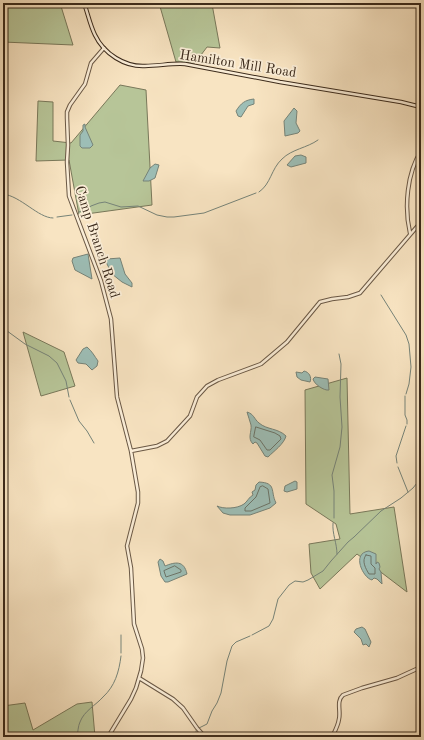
<svg xmlns="http://www.w3.org/2000/svg" width="424" height="740" font-family="'Old Standard TT',serif">
	<rect width="100%" height="100%" fill="#f8e4c2"/>
	<filter id="stains"><feTurbulence type="fractalNoise" baseFrequency=".005" numOctaves="4"/><feColorMatrix values="0 0 0 0 .2 0 0 0 0 .09 0 0 0 0 .02 0 0 0 .5 -.17"/></filter>
	<radialGradient id="worn" r=".72"><stop offset=".6" stop-color="#630" stop-opacity="0"/><stop offset="1" stop-color="#630" stop-opacity=".3"/></radialGradient>
	<path fill="#b7c598" stroke="#79785a" d="M3 3H60L73 45 3 42Z
		M159 3 212 4 220 48 207 47 195 63 176 62Z
		M120 85 146 90 152 205 79 215 69 160 36 161 38 101 53 102V141L71 143Z
		M23 332 64 352 75 386 41 396Z
		M347 378 350 514 394 507 407 592 357 554 320 589 311 573 309 544 340 539 336 524 306 504 305 390Z
		M92 702 95 737H3V706L25 703 33 730 77 704Z"/>
	<path fill="#9dbeb6" stroke="#768378" d="M254 99V104L248 106 241 117 238 116 236 111C241 103 245 100 254 99Z
		M294 108 297 111 296 123 300 131 298 133 285 136 284 121Z
		M85 124V127L93 145 90 148H82L80 146V135L83 131V125Z
		M301 155 306 157V163L291 167 287 165 295 156Z
		M155 164 159 165 155 178 149 181H143L150 168Z
		M88 254 92 279 75 270 72 261 73 258Z
		M120 258 125 274 132 283V287L122 282 112 274 106 262 107 259Z
		M87 347C92 351 95 357 98 361L97 366 92 370 86 364 78 363 76 360 83 349Z
		M304 371C309 372 312 377 310 382L301 380 297 377 296 372 302 373Z
		M315 377 328 379 329 390C324 391 314 384 313 379Z
		M247 412C254 414 254 419 259 423 267 430 278 428 286 436 284 444 274 451 268 457L265 456 257 443 255 442 253 444C247 438 252 432 251 425 250 421 248 416 247 412Z
		M295 481 297 482V489L287 492 284 491 285 486Z
		M259 482C277 483 270 491 276 503L270 508 250 515H230L223 513 217 506C223 509 237 509 244 504 247 502 249 497 253 495L252 492 255 490 256 485Z
		M369 551 376 554V564L377 562 379 563 380 567 379 569 381 572 382 584 377 579 374 578 372 580C363 578 351 553 369 551Z
		M160 559 163 561 165 566C175 562 184 560 187 574L168 582H165L161 576 158 562Z
		M362 627 365 629 371 642 369 647 366 644 363 645 361 639 354 632 356 629Z"/>
	<g fill="none" stroke-linecap="round" stroke-linejoin="round">
		<path stroke="#6c7468" stroke-width="1" d="M256 427 275 433 280 436 281 439 270 450H267L260 440 254 437Z
			M263 486 268 489 270 503 251 511H245V508L256 497 260 487Z
			M366 555 371 556V564L375 568V574H369C366 569 361 561 366 555Z
			M175 566 181 570V572L166 577 164 571Z"/>
		<path stroke="#768378" stroke-width="1" d="M259 192C271 184 271 169 282 159 292 149 307 148 318 140
			M3 194C21 196 38 218 53 218
			M79 212 87 209 91 206 99 203 105 202 121 207 138 206 157 215 167 217H174L204 213 256 193
			M57 217 72 215
			M381 295 406 335 409 344 411 367 409 384 406 394
			M3 328 25 344 49 356 57 363 66 381 69 397
			M405 396V415L407 420V424
			M70 400 79 421 87 431 94 443
			M397 463 396 456 406 426
			M398 467 408 492
			M334 518V491L332 475 340 447 342 427 340 397 341 364 339 354
			M333 523C332 534 337 543 337 554
			M121 635V653
			M252 635 269 626 273 619 278 599 289 585 295 581 303 582 308 580 323 571 331 561 348 542 354 537 381 511 401 498 413 488 421 478
			M199 728 207 724 212 711 217 703 221 693 227 661 232 646 236 642 250 636
			M196 731 197 737
			M77 737C78 732 78 726 80 722 84 711 96 705 103 697 115 686 119 672 121 656"/>
		<g stroke="#6a5845" stroke-width="4.5">
			<path id="tertiary" d="M104 48 91 63 85 84 70 105 67 112V118L68 145 67 162 69 196 101 281 111 319 117 397 131 451 138 492V503L127 546 131 568 134 624 142 649 143 658 141 671 136 688 131 699 108 737
				M410 233C404 207 407 173 421 151
				M131 451 157 446 167 441 190 416 197 397 207 386 218 380 261 364 287 342 320 302 332 299 348 297 360 293 421 222
				M139 678 173 699 183 708 197 728 205 737
				M3 734 14 737
				M332 737C335 731 338 726 339 719 341 711 336 701 343 695L362 688 397 678 421 667"/>
		</g>
		<g stroke="#3b2a1b" stroke-width="4.5">
			<path id="secondary" d="M84 3C88 14 90 25 95 35 104 54 125 67 145 66 159 66 172 63 185 64L280 82 401 102 421 107"/>
		</g>
		<use href="#tertiary" stroke="#faedd7" stroke-width="2.5"/>
		<use href="#secondary" stroke="#faedd7" stroke-width="2.5"/>
	</g>
	<g text-anchor="middle" dominant-baseline="central" stroke-width="3.5" stroke-linejoin="round" paint-order="stroke">
		<g font-size="14" fill="#3b2a1b" stroke="#faedd7">
			<text transform="translate(238 64) rotate(9)">Hamilton Mill Road</text>
			<text transform="translate(97 242) rotate(72)">Camp Branch Road</text>
		</g>
	</g>
	<rect width="424" height="740" fill="none" stroke="#f8e4c2" stroke-width="16"/>
	<rect x="4" y="4" width="416" height="732" fill="none" stroke="#3b2a1b" stroke-width="2"/>
	<rect x="8" y="8" width="408" height="724" fill="none" stroke="#3b2a1b"/>
	<rect width="100%" height="100%" filter="url(#stains)"/>
	<rect width="100%" height="100%" fill="url(#worn)"/>
</svg>
